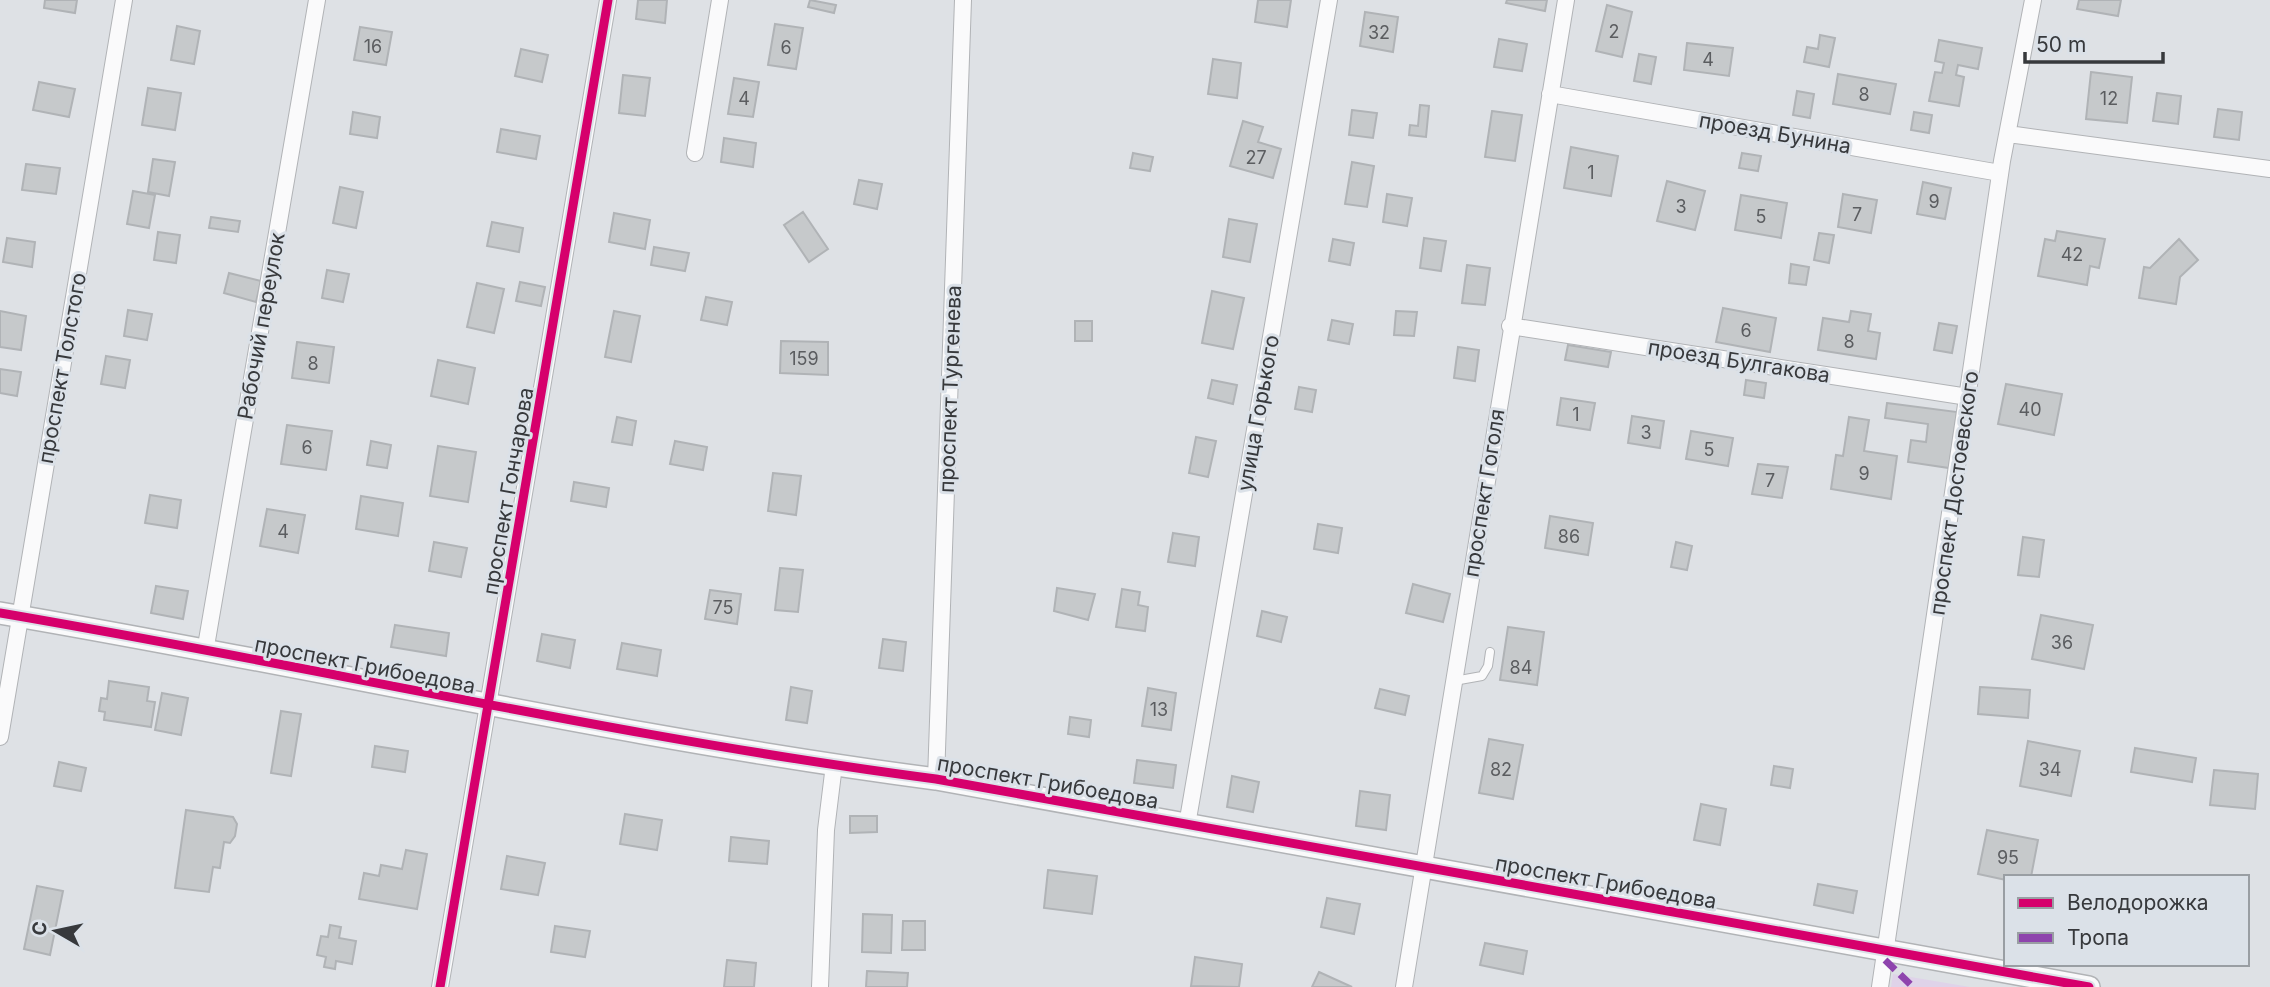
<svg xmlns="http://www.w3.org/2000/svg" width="2270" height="987" font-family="Inter,sans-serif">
	<rect width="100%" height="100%" fill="#dee1e5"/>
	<path fill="#dfd3e9" d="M1893 974 1970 987H1891Z"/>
	<path fill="#c6c9cb" stroke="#b0b3b6" stroke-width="2" d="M45 0H77L75 13 44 8Z
		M638 0H667L665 23 636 19Z
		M810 0 836 5 834 13 808 7Z
		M1258 0H1291L1287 27 1255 22Z
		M1507 0H1547L1545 11 1506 3Z
		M2079 0H2121L2118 16 2077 9Z
		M1607 5 1632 12 1622 57 1596 51Z
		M1365 12 1398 17 1393 52 1360 46Z
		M775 24 803 28 796 69 768 65Z
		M177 26 200 31 194 64 171 60Z
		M360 27 392 32 386 65 354 60Z
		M1820 35 1835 38 1829 67 1804 62 1807 47 1818 49Z
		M1499 39 1527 44 1522 71 1494 67Z
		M1939 40 1982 48 1978 69 1958 65 1956 75 1964 77 1959 106 1929 101 1935 72 1942 73 1944 63 1935 61Z
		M1687 43 1733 48 1729 76 1684 70Z
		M521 49 548 55 542 82 515 76Z
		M1639 54 1656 57 1651 84 1634 81Z
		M1213 59 1241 63 1237 98 1208 94Z
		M2091 72 2132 77 2127 123 2086 119Z
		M1838 74 1896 84 1890 114 1833 104Z
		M623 75 650 78 645 116 619 113Z
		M734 78 759 82 753 117 728 114Z
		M39 82 75 89 69 117 33 110Z
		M148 88 181 93 175 130 142 125Z
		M1797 91 1814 94 1810 118 1793 115Z
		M2157 93 2181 96 2178 124 2153 121Z
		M1420 105 1429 106 1426 137 1409 135 1410 125 1418 126Z
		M2218 109 2242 112 2239 140 2214 137Z
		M1352 110 1377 113 1373 138 1349 135Z
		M1492 111 1522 115 1515 161 1485 157Z
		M353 112 380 117 377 138 350 134Z
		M1914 112 1932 115 1929 133 1911 130Z
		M1243 121 1263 127 1258 142 1281 149 1273 178 1230 166Z
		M501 129 540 136 536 159 497 152Z
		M724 138 756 143 753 167 721 162Z
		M1571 147 1618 156 1611 196 1564 188Z
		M1133 153 1153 157 1150 171 1130 168Z
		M1742 153 1761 156 1758 171 1739 168Z
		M153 159 175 162 169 196 148 192Z
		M1352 162 1374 166 1367 207 1345 204Z
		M26 164 60 168 56 194 22 190Z
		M859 180 882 184 877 209 854 204Z
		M1667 181 1705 191 1695 230 1657 221Z
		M1923 182 1951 188 1945 219 1917 214Z
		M340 187 363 192 356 228 333 223Z
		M133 191 155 195 149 228 127 224Z
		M1387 194 1412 198 1407 226 1383 222Z
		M1843 194 1877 200 1871 233 1838 227Z
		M1741 195 1787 203 1781 238 1735 230Z
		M803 212 828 249 809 262 784 225Z
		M614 213 650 220 645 249 609 242Z
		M211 217 240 221 238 232 209 228Z
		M1229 219 1257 224 1250 262 1223 257Z
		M492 222 523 228 519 252 487 246Z
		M2057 231 2105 239 2099 268 2090 266 2087 285 2038 276 2045 239 2055 241Z
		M158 232 180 235 176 263 154 260Z
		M1819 233 1834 235 1829 263 1814 260Z
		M7 238 35 242 32 267 3 262Z
		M1424 238 1446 241 1441 271 1420 268Z
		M1333 239 1354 243 1350 265 1329 261Z
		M2179 239 2198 260 2180 277 2176 304 2139 298 2144 267 2150 268Z
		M654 247 689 253 685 271 651 265Z
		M1791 264 1809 267 1806 285 1789 283Z
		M1467 265 1490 268 1485 305 1462 303Z
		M327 270 349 274 343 302 322 298Z
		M229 273 261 281 256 302 224 293Z
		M520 282 545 287 541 306 516 301Z
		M477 283 504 289 494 333 467 327Z
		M1212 291 1244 298 1233 349 1202 343Z
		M706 297 732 302 727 325 701 320Z
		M1723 308 1776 318 1770 352 1716 342Z
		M128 310 152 314 147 340 124 336Z
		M0 311 26 316 21 350 0 347Z
		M614 311 640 316 631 362 605 357Z
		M1396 311 1417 312 1414 336 1394 335Z
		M1851 311 1871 314 1868 331 1880 333 1876 359 1818 350 1823 318 1849 322Z
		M1332 320 1353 324 1349 344 1328 340Z
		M1075 321H1092V341H1075Z
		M1939 323 1957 326 1952 353 1934 350Z
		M781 341 828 342V375L780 373Z
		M297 342 334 347 329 383 292 378Z
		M1568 345 1611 352 1608 367 1565 360Z
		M1458 347 1479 350 1475 381 1454 378Z
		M106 356 130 360 125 388 101 384Z
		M438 360 475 368 468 404 431 396Z
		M0 369 21 372 17 396 0 393Z
		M1212 380 1237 385 1233 404 1208 398Z
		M1746 380 1766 383 1764 398 1744 395Z
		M2006 384 2062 394 2054 435 1998 424Z
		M1299 387 1316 390 1312 412 1295 409Z
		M1561 398 1595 403 1590 430 1557 425Z
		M1887 403 1957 412 1949 468 1908 462 1911 440 1926 442 1928 424 1885 418Z
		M1632 416 1664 421 1660 448 1628 443Z
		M617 417 636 421 632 445 612 442Z
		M1849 417 1869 420 1864 451 1897 456 1891 499 1831 489 1836 455 1843 456Z
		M287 425 332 431 326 470 281 464Z
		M1691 431 1733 438 1728 466 1686 459Z
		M1196 437 1216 441 1208 477 1189 473Z
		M371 441 391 445 387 468 367 465Z
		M675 441 707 447 703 470 670 464Z
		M438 446 476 452 468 502 430 496Z
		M1758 464 1788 467 1782 498 1752 494Z
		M773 473 801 476 796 515 768 511Z
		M574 482 609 488 606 507 571 501Z
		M150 495 181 500 177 528 145 523Z
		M361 496 403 503 398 536 356 529Z
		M267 509 305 515 298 553 260 546Z
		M1550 516 1593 523 1588 555 1545 548Z
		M1318 524 1342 528 1338 553 1314 549Z
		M1173 533 1199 537 1195 566 1168 562Z
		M2023 537 2044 540 2039 577 2018 575Z
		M434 542 467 548 461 577 429 571Z
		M1676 542 1692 546 1687 570 1671 567Z
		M780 568 803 570 798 612 775 610Z
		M1413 584 1450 594 1443 622 1406 613Z
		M156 586 188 591 183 619 151 613Z
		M1057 588 1095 594 1088 620 1054 611Z
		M1122 589 1140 592 1138 605 1148 607 1145 631 1116 627Z
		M710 590 741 594 737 624 705 619Z
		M1262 611 1287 617 1281 642 1257 636Z
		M2041 615 2093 625 2084 669 2032 659Z
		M395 625 449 633 446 656 391 647Z
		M1508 627 1544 632 1537 685 1500 680Z
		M542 634 575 640 570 668 537 661Z
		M883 639 906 642 903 671 879 668Z
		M622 643 661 650 657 676 617 669Z
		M109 681 149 687 147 701 155 702 151 727 104 720 105 712 99 711 101 698 107 699Z
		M791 687 812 691 807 723 786 720Z
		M1980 687 2030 690 2028 718 1978 714Z
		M1148 688 1176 693 1171 730 1142 726Z
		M1380 689 1409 696 1405 715 1375 708Z
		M162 693 188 698 181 735 155 730Z
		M281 711 301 714 291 776 271 773Z
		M1070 717 1091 720 1089 737 1068 734Z
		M1489 739 1523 745 1513 799 1479 793Z
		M2028 741 2080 751 2071 796 2020 786Z
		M375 746 408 751 405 772 372 767Z
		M2135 748 2196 758 2192 782 2131 772Z
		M1137 760 1176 765 1173 788 1134 783Z
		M59 762 86 768 81 791 54 786Z
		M1774 766 1793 769 1790 788 1771 785Z
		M2214 770 2258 774 2255 809 2210 805Z
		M1232 776 1259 782 1253 812 1227 807Z
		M1360 791 1390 795 1386 830 1356 826Z
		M1701 804 1726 809 1720 845 1694 840Z
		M186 810 233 817 237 824 235 836 230 843 224 842 220 868 213 867 209 892 175 888Z
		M625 814 662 820 657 850 620 844Z
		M850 816H877V832L850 833Z
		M1987 830 2038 840 2031 877H2006V880L1978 874Z
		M731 837 769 841 767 864 729 861Z
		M406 850 427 854 417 909 359 899 364 873 379 876 381 865 402 869Z
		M507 856 545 863 538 895 501 889Z
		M1048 870 1097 876 1092 914 1044 908Z
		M1818 884 1857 891 1853 913 1814 905Z
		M37 886 63 891 50 955 24 949Z
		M1327 898 1360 904 1354 934 1321 927Z
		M863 914 892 915 891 953 862 952Z
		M903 921H925V950H902Z
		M330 925 341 927 339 938 356 941 352 964 336 961 335 969 324 967 326 957 317 955 321 936 328 937Z
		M555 926 590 931 585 957 551 952Z
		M1485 943 1527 951 1523 974 1480 965Z
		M1195 957 1242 964 1239 987 1191 986Z
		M727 960 756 963 754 987H724Z
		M867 971 908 973 907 987H866Z
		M1319 972 1352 987H1312Z"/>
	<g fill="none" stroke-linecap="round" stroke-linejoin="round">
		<g stroke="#b1b3b6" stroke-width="10">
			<path id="service" d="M1454 681 1482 676 1488 666 1490 652"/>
		</g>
		<g stroke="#b1b3b6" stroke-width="18">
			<path id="minor" d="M1550 94 2000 173
				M2008 134 2270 169
				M695 153 720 0
				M1510 326 1968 397
				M205 652 317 0
				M0 737 124 0
				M936 779 963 0
				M1187 825 1329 0
				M440 987 608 0
				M820 987 826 830 834 765
				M1404 987 1566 0
				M1880 987 2002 161 2033 0"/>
		</g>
		<g stroke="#b1b3b6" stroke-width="24">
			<path id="tertiary" d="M0 613C313 666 622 738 936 779L2089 987"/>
		</g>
		<use href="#service" stroke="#fafafb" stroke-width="8"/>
		<use href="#minor" stroke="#fafafb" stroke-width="16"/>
		<use href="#tertiary" stroke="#fafafb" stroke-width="21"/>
		<path stroke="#8e44ad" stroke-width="7" stroke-dasharray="14 7" stroke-linecap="butt" d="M1885 960 1913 987"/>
		<g stroke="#dbe1e8" stroke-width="13">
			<path id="cycleway" d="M0 613C313 666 622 738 936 779L2089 987
				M440 987 608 0"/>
		</g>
		<use href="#cycleway" stroke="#d6006c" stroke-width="9"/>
	</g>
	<g text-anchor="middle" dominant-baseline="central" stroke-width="6" stroke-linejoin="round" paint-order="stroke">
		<g font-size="18" fill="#5b5d60">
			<text x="1614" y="31">2</text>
			<text x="1379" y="32">32</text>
			<text x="373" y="46">16</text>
			<text x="786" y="47">6</text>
			<text x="1708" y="59">4</text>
			<text x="1864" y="94">8</text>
			<text x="744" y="98">4</text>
			<text x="2109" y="98">12</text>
			<text x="1256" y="157">27</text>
			<text x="1591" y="172">1</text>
			<text x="1934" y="201">9</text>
			<text x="1681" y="206">3</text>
			<text x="1857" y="214">7</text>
			<text x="1761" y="216">5</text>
			<text x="2072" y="254">42</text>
			<text x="1746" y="330">6</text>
			<text x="1849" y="341">8</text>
			<text x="804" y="358">159</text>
			<text x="313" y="363">8</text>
			<text x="2030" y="409">40</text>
			<text x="1576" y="414">1</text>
			<text x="1646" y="432">3</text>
			<text x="307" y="447">6</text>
			<text x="1709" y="449">5</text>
			<text x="1864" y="473">9</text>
			<text x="1770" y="480">7</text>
			<text x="283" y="531">4</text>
			<text x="1569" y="536">86</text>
			<text x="723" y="607">75</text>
			<text x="2062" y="642">36</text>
			<text x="1521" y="667">84</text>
			<text x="1159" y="709">13</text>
			<text x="1501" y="769">82</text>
			<text x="2050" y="769">34</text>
			<text x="2008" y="857">95</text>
		</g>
		<g font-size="21" fill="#37393c" stroke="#dbe1e8">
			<text transform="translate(1775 133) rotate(10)">проезд Бунина</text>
			<text transform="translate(261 326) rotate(-80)">Рабочий переулок</text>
			<text transform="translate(1739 361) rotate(9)">проезд Булгакова</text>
			<text transform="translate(62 368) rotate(-80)">проспект Толстого</text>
			<text transform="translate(950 389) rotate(-88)">проспект Тургенева</text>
			<text transform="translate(1258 413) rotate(-80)">улица Горького</text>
			<text transform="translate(508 491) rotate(-80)">проспект Гончарова</text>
			<text transform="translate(1484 493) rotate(-81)">проспект Гоголя</text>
			<text transform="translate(1954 493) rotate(-82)">проспект Достоевского</text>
			<text transform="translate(365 665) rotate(11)">проспект Грибоедова</text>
			<text transform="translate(1048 782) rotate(10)">проспект Грибоедова</text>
			<text transform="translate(1606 882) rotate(10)">проспект Грибоедова</text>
		</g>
	</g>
	<rect x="2004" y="875" width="245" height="91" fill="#dbe1e8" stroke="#999ea3" stroke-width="2"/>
	<rect x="2018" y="898" width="35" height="10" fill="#d6006c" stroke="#999ea3" stroke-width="2"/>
	<text x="2067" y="910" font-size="21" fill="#37393c">Велодорожка</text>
	<rect x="2018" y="933" width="35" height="10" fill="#8e44ad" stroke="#999ea3" stroke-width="2"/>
	<text x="2067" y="945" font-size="21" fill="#37393c">Тропа</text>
	<g transform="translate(56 931) rotate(279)" stroke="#dbe1e8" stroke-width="5" paint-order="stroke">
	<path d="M0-5L12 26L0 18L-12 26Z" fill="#37393c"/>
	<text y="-10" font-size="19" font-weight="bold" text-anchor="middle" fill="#37393c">С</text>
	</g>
	<path d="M2025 52v10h138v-10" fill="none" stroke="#37393c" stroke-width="3.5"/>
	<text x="2036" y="52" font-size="21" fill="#37393c" stroke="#dbe1e8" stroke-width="5" paint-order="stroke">50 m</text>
</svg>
